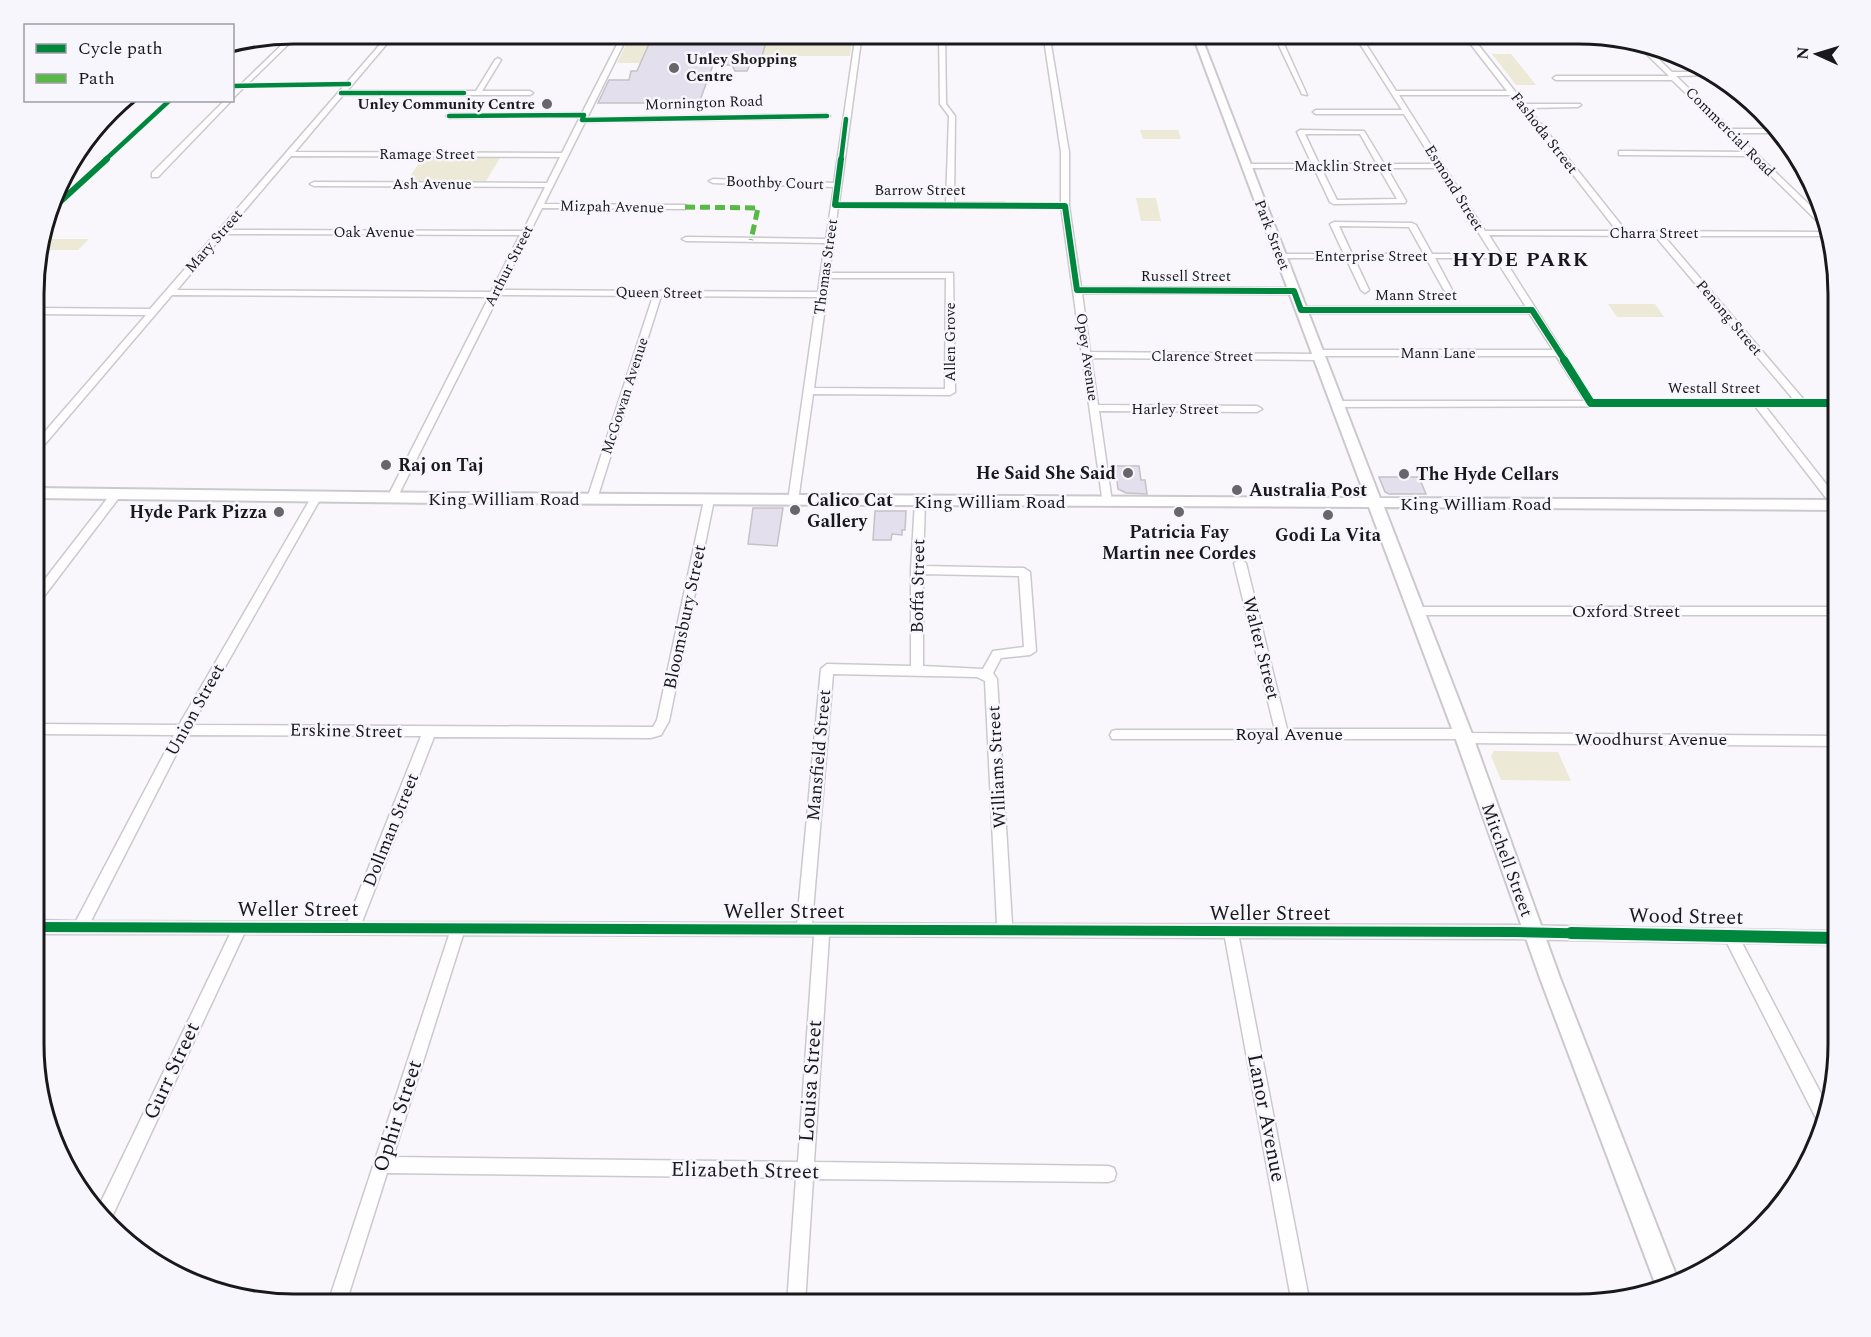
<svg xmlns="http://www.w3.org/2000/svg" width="1871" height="1337" font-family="Spectral,serif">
	<rect width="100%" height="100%" fill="#f9f7fc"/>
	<path fill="#ece9d6" d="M767 33H853L850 56H762L765 44H769L771 38H766Z
		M630 37H652L641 63H617Z
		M1492 54H1511L1536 85H1516Z
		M1140 130H1178L1181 139H1143Z
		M423 157 500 158 486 181H407Z
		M1136 198H1156L1161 221H1141Z
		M42 239H89L78 250H38Z
		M1608 304H1655L1664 317H1617Z
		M1494 751 1558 752 1571 781 1501 780 1491 756Z"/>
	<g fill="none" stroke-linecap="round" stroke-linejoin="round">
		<path stroke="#bcb78f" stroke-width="2" d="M232 48 236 44
			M106 160 173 100"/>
		<path stroke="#bcb78f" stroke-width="3" d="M76 187 108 159"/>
	</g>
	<path fill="#e4dfed" stroke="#c4c2c6" stroke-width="1.5" d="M734 35H768L762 56H754L747 71H735L732 65H713L699 103H598L609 80H629L631 71H637L652 37H725Z
		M1115 466H1139L1141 480H1145L1147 494 1126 493 1118 489Z
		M1379 477H1419L1426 494H1389L1385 492Z
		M753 508H783L777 546 748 544Z
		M875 511H906L905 530H902V535L892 534 891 540H873Z"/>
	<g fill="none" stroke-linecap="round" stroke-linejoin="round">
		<g stroke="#cbc9cd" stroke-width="3">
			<path id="street" d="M294 33H300L232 99V93Z
				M390 33H396L347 91H476L495 60 498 58 501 60 482 91H530L533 93 530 95H343L295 152 562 153 580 117 449 118 446 116 449 114 582 113 623 33H629L587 118 827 114 830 116 827 118 585 122 544 204 685 205 689 207 685 209 542 208 501 290 818 292 825 243 686 241 682 239 686 237 826 239 834 187 713 183 709 181 713 179 834 183 856 33H862L839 203H946L949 116 940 104 939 33H945L946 104 955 116 954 203H1005L1009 205 1005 207H838L829 273H953L955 392 950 395 813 394 798 501 793 504 789 503 788 501 817 297 661 296 597 499 592 502 587 499 653 296 499 295 397 498 392 501 387 498 489 297 172 295 39 451 35 452V443L146 315 35 314V308L150 309ZM291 156 560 157 547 183 314 182 310 184 314 186 545 187 523 231 228 230ZM224 234 520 235 491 292 177 290ZM829 278H946L945 389 814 388Z
				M1043 33H1049L1069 152V206L1081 287 1294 288 1298 291 1294 294 1082 293 1090 352 1313 354 1314 351 1317 350H1553L1529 313H1301L1297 310 1301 307H1526L1495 258H1435L1452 290 1448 293 1444 290 1426 258H1354L1369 290 1365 293 1361 290 1346 258H1281L1277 256 1281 254H1344L1330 224 1334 222 1412 223 1416 225 1432 254H1492L1438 168H1387L1406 201 1405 203 1334 204 1330 202 1314 168H1246L1242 166 1246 164H1312L1297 132 1300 130 1364 131 1384 164H1435L1404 114H1316L1313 112 1316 110H1402L1353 33H1359L1396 91H1507L1462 33H1469L1525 104H1580L1581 105 1578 107 1528 108 1626 231 1825 232 1826 236H1664L1804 400H1837V406H1765L1837 498V508L1833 507 1755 406 1336 407 1331 404 1336 401H1585L1556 356H1323L1322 359 1319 360 1091 358 1098 405 1257 406 1262 409 1257 412 1099 411 1112 502 1111 504H1103L1061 206V152ZM1399 95H1511L1617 231H1485ZM1305 134H1360L1377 164H1319ZM1321 168H1379L1397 199 1337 200ZM1339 226 1409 227 1424 254H1352ZM1489 235 1655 236 1794 400 1594 401Z
				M1273 33H1279L1307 95 1302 94Z
				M1634 42 1642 43 1672 72H1708L1714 75 1676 76 1731 129H1771L1774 133H1735L1821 216 1823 224H1820L1751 156 1619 155V151H1622L1746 152 1672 80H1556L1553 78 1556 76H1669Z
				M225 100H232L158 177H152V173Z
				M117 490 122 493 121 495 39 603 35 604V592L113 491Z
				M317 493 322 496 192 725 653 727 657 720 704 500 709 497 714 500 669 721 661 735 651 738 434 737 362 922 797 923 821 669 827 664 911 666V570L915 501 920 498 925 501 923 566 1024 568 1030 572 1036 651 1030 655 1001 658 993 673 997 679 1012 924 1513 925 1837 931V945L1742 943 1828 1107 1824 1127 1820 1126 1727 943 1513 939 1239 938 1310 1304H1292L1225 938 829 936 814 1162 1108 1166 1114 1168 1116 1174 1114 1180 1108 1182 813 1179 805 1304H787L796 1178 387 1173 346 1303H328L449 935 244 934 110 1221 98 1208 230 934H35V920L76 921 174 735 35 734V724L179 725 312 496ZM923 574 1019 576 1024 647 993 651 983 669 923 666ZM833 674 977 677 985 681 997 924 812 923ZM186 735 421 736 347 922 91 921ZM463 935 814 936 798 1162 393 1157Z
				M1240 559 1246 563 1287 729H1463L1469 733 1837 736V746L1464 743 1458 739H1112L1110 735 1112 731 1116 730H1275L1234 563Z
				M1415 607H1837V615H1415L1409 611Z"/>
		</g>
		<g stroke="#cbc9cd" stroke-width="4">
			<path id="secondary" d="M1192 33H1200L1380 498 1837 500V510L1384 507 1472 734 1560 978 1678 1280 1656 1286 1655 1283 1540 978 1454 734 1369 507 442 503 35 498V488L442 493 1366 498Z"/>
		</g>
		<use href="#street" fill="#fefeff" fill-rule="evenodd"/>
		<use href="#secondary" fill="#fefeff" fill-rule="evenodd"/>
		<path stroke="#58b947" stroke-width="5" stroke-dasharray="10 5" stroke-linecap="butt" d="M685 207 758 208 751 240"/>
		<g stroke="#f8f6fd" stroke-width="7">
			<path id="cycleway-far4" d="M232 86 349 84
				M341 93H464
				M449 116 584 115 582 120 827 116
				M105 160 170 100
				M841 160 846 119"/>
		</g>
		<g stroke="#f8f6fd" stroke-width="8">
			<path id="cycleway-far3" d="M841 159 835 205 1065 206 1077 290 1294 291 1301 310H1532L1565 361
				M50 211 107 159"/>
		</g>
		<g stroke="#f8f6fd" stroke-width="10">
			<path id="cycleway-far2" d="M1564 360 1591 403H1837"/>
		</g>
		<g stroke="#f8f6fd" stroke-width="14">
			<path id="cycleway-far1" d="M35 927 1513 932 1652 935"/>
		</g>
		<g stroke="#f8f6fd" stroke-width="16">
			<path id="cycleway" d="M1571 933 1837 938"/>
		</g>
		<use href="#cycleway-far4" stroke="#00873e" stroke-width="4.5"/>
		<use href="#cycleway-far3" stroke="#00873e" stroke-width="6"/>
		<use href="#cycleway-far2" stroke="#00873e" stroke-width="8"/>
		<use href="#cycleway-far1" stroke="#00873e" stroke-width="10"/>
		<use href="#cycleway" stroke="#00873e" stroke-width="12"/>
	</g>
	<g fill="#67666a" stroke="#f8f6fd" stroke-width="2">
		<circle cx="674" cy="68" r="6"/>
		<circle cx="547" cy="104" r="6"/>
		<circle cx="386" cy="465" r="6"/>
		<circle cx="1128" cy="473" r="6"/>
		<circle cx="1404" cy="474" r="6"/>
		<circle cx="1237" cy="490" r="6"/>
		<circle cx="795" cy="510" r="6"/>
		<circle cx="279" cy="512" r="6"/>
		<circle cx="1179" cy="512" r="6"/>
		<circle cx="1328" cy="515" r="6"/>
	</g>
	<g text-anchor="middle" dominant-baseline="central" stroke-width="5" stroke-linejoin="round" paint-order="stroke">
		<g font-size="15" font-weight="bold" fill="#19181b" stroke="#f8f6fd" text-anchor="start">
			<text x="686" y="59">Unley Shopping<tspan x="686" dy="17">Centre</tspan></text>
			<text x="535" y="104" text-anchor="end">Unley Community Centre</text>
		</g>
		<g font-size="15" fill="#19181b" stroke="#f8f6fd">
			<text transform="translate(704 103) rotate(-2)">Mornington Road</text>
			<text transform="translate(1730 132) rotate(45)">Commercial Road</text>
			<text transform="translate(1544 133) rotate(52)">Fashoda Street</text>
			<text x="427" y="154">Ramage Street</text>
			<text x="1343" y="166">Macklin Street</text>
			<text transform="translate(775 183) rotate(2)">Boothby Court</text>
			<text x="432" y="184">Ash Avenue</text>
			<text transform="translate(1454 188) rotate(58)">Esmond Street</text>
			<text x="920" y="190">Barrow Street</text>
			<text transform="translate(612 207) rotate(1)">Mizpah Avenue</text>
			<text x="374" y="232">Oak Avenue</text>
			<text x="1654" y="233">Charra Street</text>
			<text transform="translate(1272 235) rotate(69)">Park Street</text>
			<text transform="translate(214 241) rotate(-49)">Mary Street</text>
			<text x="1371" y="256">Enterprise Street</text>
			<text transform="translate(509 266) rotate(-63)">Arthur Street</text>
			<text transform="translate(826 267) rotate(-82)">Thomas Street</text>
			<text x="1186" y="276">Russell Street</text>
			<text transform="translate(659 293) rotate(1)">Queen Street</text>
			<text x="1416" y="295">Mann Street</text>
			<text transform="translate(1729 318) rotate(50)">Penong Street</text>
			<text transform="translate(950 342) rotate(-90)">Allen Grove</text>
			<text x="1438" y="353">Mann Lane</text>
			<text x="1202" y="356">Clarence Street</text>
			<text transform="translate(1087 357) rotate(82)">Opey Avenue</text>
			<text x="1714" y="388">Westall Street</text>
			<text transform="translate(625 396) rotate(-72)">McGowan Avenue</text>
			<text x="1175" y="409">Harley Street</text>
		</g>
		<g font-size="18" font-weight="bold" fill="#19181b" stroke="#f8f6fd" text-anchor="start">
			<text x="398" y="465">Raj on Taj</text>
			<text x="1116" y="473" text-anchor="end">He Said She Said</text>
			<text x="1416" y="474">The Hyde Cellars</text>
			<text x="1249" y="490">Australia Post</text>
			<text x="807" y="500">Calico Cat<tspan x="807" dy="21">Gallery</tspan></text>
			<text x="267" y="512" text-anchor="end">Hyde Park Pizza</text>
			<text x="1179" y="532" text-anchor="middle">Patricia Fay<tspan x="1179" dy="21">Martin nee Cordes</tspan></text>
			<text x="1328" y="535" text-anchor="middle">Godi La Vita</text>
		</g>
		<g font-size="18" fill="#19181b" stroke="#f8f6fd">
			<text x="504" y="499">King William Road</text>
			<text x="990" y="502">King William Road</text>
			<text x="1476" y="504">King William Road</text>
			<text transform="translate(918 586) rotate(-89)">Boffa Street</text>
			<text x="1626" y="611">Oxford Street</text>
			<text transform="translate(685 617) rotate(-78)">Bloomsbury Street</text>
			<text transform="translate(1261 648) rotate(76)">Walter Street</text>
			<text transform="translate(195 710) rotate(-61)">Union Street</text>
			<text transform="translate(346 731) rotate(1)">Erskine Street</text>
			<text x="1289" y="734">Royal Avenue</text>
			<text x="1651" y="739">Woodhurst Avenue</text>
			<text transform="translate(819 755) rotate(-85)">Mansfield Street</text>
			<text transform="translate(997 767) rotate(-93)">Williams Street</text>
			<text transform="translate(391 830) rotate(-68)">Dollman Street</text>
			<text transform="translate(1507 860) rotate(70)">Mitchell Street</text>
		</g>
		<g font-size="20" font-weight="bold" letter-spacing="1.5" fill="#19181b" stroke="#f8f6fd">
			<text x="1521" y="260">HYDE PARK</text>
		</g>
		<g font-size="21" fill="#19181b" stroke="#f8f6fd">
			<text x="298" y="910">Weller Street</text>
			<text x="784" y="912">Weller Street</text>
			<text x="1270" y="914">Weller Street</text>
			<text transform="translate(1686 917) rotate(1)">Wood Street</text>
			<text transform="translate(172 1071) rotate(-65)">Gurr Street</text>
			<text transform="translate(811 1081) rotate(-86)">Louisa Street</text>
			<text transform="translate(398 1116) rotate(-72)">Ophir Street</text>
			<text transform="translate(1266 1118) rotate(79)">Lanor Avenue</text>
			<text transform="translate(745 1171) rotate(1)">Elizabeth Street</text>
		</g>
	</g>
	<path d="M0 0H1871V1337H0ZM294 44H1578A250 250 0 0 1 1828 294V1044A250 250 0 0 1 1578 1294H294A250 250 0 0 1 44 1044V294A250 250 0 0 1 294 44Z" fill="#f8f6fd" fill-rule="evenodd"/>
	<path fill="none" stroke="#19181b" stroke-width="3" d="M294 44H1578A250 250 0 0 1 1828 294V1044A250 250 0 0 1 1578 1294H294A250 250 0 0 1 44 1044V294A250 250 0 0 1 294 44Z"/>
	<rect x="24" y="24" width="210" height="78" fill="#f8f6fd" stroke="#9f9da3" stroke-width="1.5"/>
	<rect x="36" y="44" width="30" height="9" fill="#00873e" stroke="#9f9da3" stroke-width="1.5"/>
	<text x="78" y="54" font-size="18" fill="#19181b">Cycle path</text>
	<rect x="36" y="74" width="30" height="9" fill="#58b947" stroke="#9f9da3" stroke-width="1.5"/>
	<text x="78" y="84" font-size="18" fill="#19181b">Path</text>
	<g transform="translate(1817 54) rotate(274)" stroke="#f8f6fd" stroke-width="4.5" paint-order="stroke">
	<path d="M0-4.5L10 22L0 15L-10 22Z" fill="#19181b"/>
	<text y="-9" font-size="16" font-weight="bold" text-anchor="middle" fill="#19181b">N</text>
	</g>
</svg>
